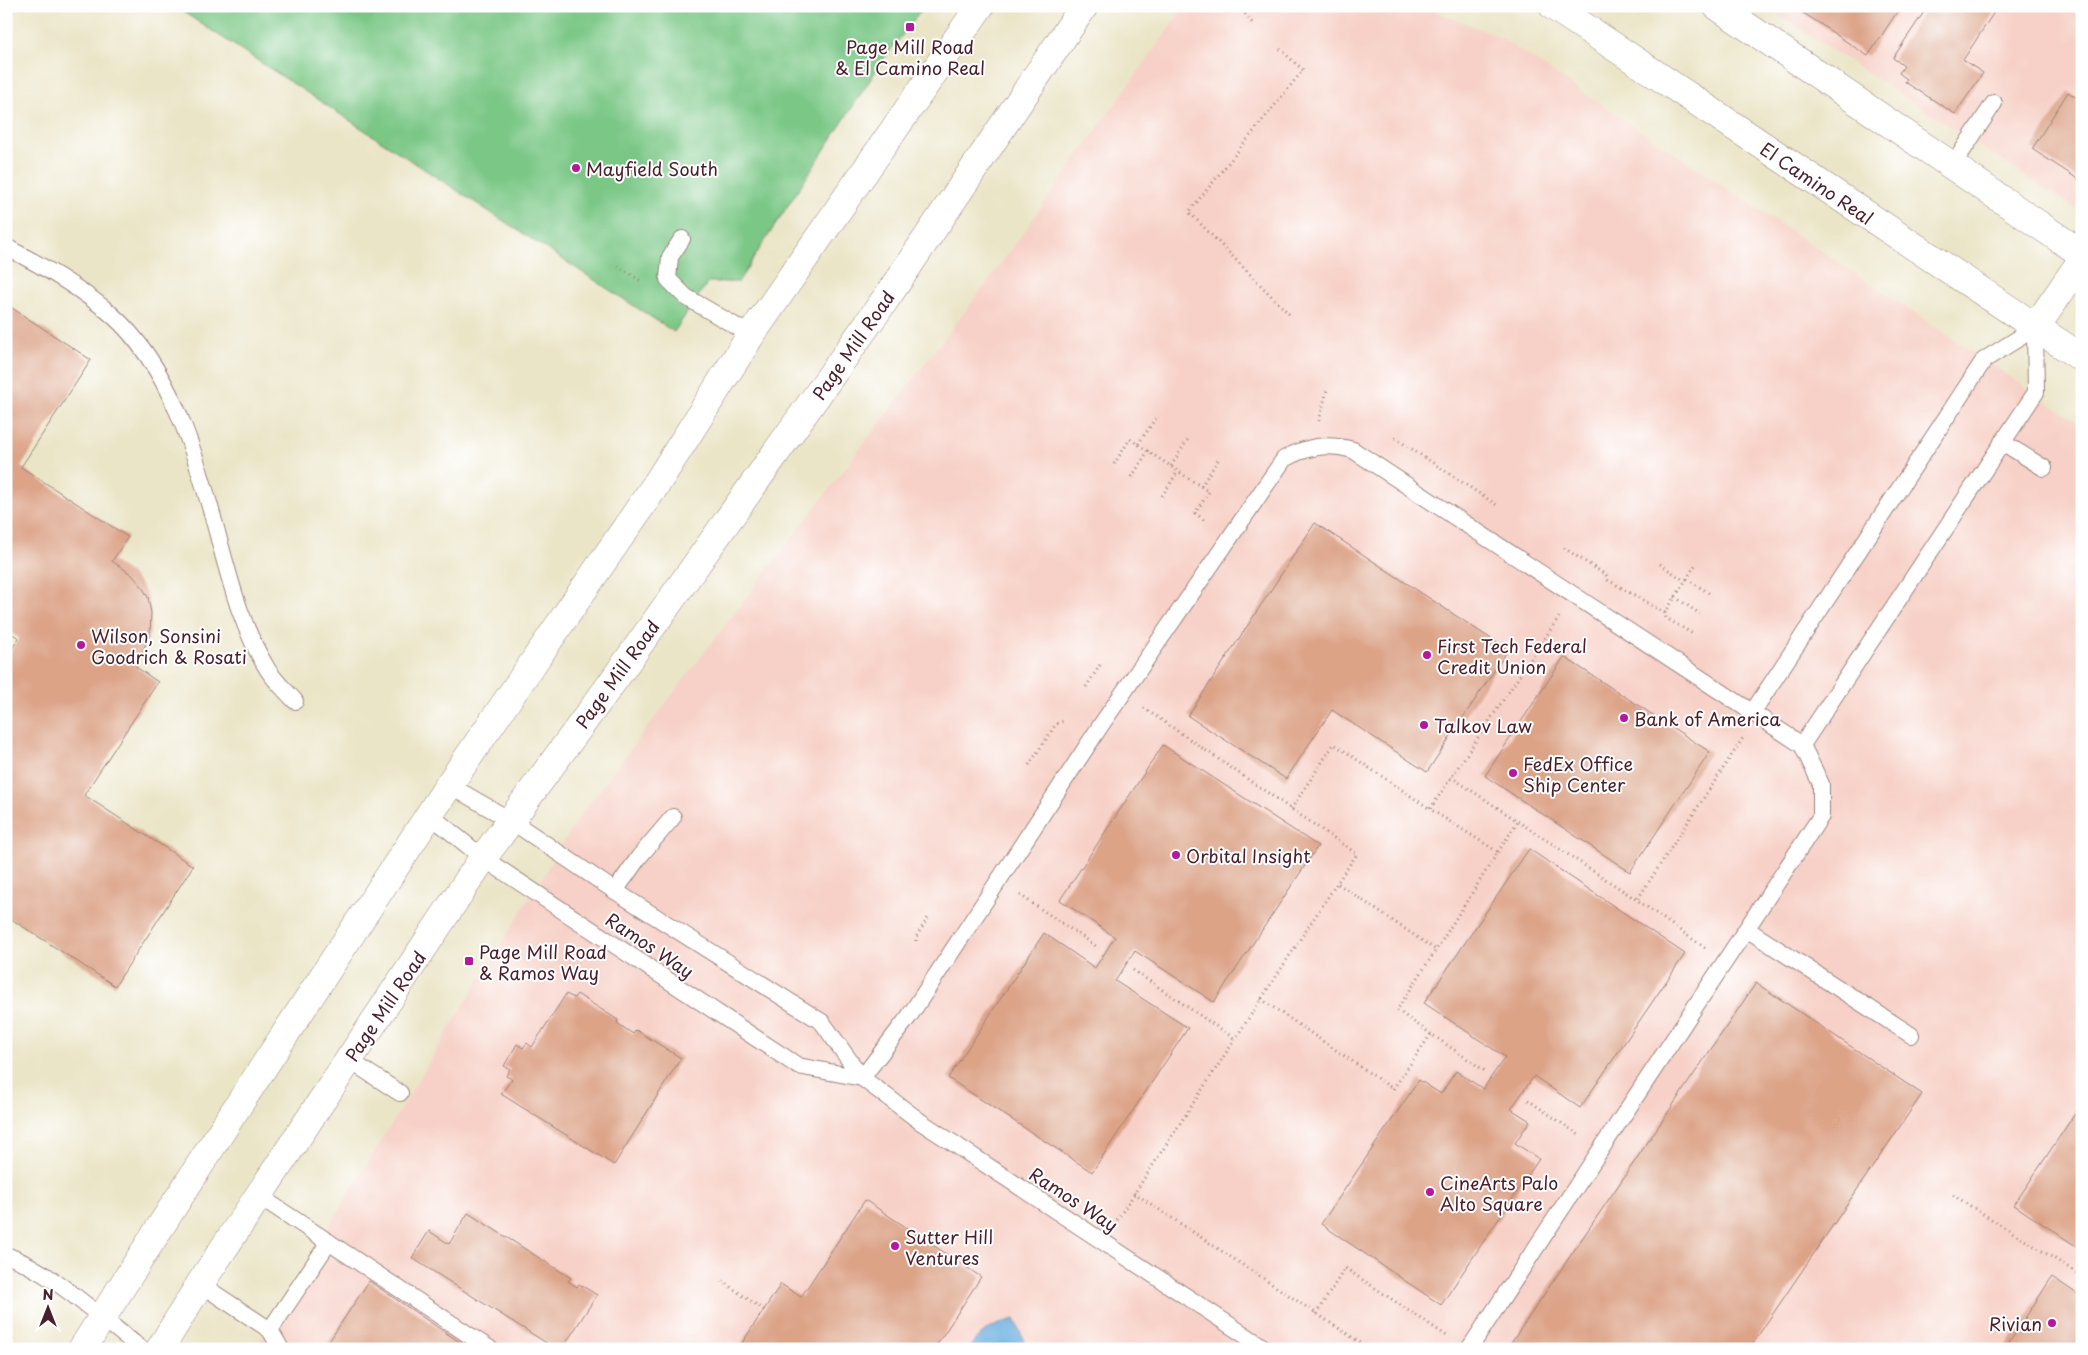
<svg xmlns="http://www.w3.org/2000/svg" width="2088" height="1355" font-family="'Playpen Sans',sans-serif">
	<rect width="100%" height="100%" fill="#fff"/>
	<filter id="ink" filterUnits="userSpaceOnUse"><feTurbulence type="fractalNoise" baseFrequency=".02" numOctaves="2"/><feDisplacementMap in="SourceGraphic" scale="10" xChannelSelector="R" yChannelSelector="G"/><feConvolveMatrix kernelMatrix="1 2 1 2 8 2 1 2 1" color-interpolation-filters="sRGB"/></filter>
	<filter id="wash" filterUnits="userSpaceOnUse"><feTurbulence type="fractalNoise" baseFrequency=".0096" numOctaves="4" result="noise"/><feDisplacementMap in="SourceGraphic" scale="20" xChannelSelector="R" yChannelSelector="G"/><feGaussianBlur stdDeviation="1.12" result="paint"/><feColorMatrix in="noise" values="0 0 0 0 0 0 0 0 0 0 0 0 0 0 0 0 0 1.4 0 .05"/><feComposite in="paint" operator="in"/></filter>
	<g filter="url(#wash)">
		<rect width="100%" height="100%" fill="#ebe5c8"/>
		<path fill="#f7d1c7" d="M1185 6H1421L1500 37 2082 425V1349H254L579 817 998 268Z
			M1765 6H2082V213Z"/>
		<path fill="#7ac786" stroke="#627358" d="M174 6H925L885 57 738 282H708L674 332Z"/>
		<path fill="#69addf" stroke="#5a6685" d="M1015 1319 1027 1349H968C981 1332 994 1324 1015 1319Z"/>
		<g id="blocks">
			<path fill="#dca387" d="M1793 6H1901L1868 56Z
				M1928 6H1998L1963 60 1983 73 1955 114 1905 82 1907 79 1899 73 1904 66 1893 58Z
				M2068 92 2082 101 2081 181 2032 149Z
				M6 304 91 360 21 467 128 537 112 561 131 574 141 585 148 597 151 613 150 634 136 667 158 682 84 795 193 866 115 986 8 917 6 920V658L19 638 6 630Z
				M1315 523 1508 650 1427 772 1332 710 1286 779 1188 716Z
				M1564 657 1710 752 1630 872 1485 776Z
				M1163 745 1318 846 1214 1002 1135 951 1115 981 1188 1028 1092 1172 948 1078 1044 933 1095 968 1115 937 1060 900Z
				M1529 849 1685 954 1580 1108 1534 1076 1511 1109 1530 1121 1515 1143 1539 1159 1441 1305 1321 1224 1419 1080 1441 1094 1456 1071 1483 1089 1505 1057 1424 1003Z
				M1756 983 1922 1094 1749 1349H1507Z
				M566 994 574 998 577 994 618 1020 617 1023 633 1034 636 1030 681 1058 614 1165 501 1094 512 1079 506 1076 510 1069 504 1066 517 1044 523 1048 527 1043 532 1047Z
				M2082 1103V1250L2014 1205Z
				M865 1200 981 1277 934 1349H738L781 1284 801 1297Z
				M468 1213 571 1278 568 1281 577 1287 579 1284 597 1295 562 1349H556L412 1258 429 1231 449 1244Z
				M2052 1277 2082 1297V1349H2005Z
				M369 1281 470 1349H324Z"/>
		</g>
	</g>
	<g filter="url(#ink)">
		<use href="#blocks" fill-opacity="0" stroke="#9a827a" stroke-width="1"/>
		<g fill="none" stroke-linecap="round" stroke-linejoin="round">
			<g stroke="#9a827a" stroke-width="18">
				<path id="service" d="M1953 165 1994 103
					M682 239 670 257 668 279 686 297 751 335
					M6 247C43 266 79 287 111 314 171 366 197 458 217 532 230 580 241 627 268 670 275 681 286 691 295 701
					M2002 442 2044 468
					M1752 713 1984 360 2035 328
					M1802 745 2036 392 2035 328
					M449 785 510 820 615 891 822 1022 862 1078 921 1122 1266 1349
					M430 815 483 858 798 1066 862 1078
					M615 891 639 857 673 817
					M1748 930 1911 1035
					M349 1060 400 1093
					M862 1078 910 1015 1101 725 1284 459C1307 446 1327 443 1353 450L1802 745 1821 784V816L1469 1349
					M259 1196 490 1349
					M6 1255C53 1272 101 1319 142 1349
					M200 1284 270 1330 281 1349
					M270 1330 329 1242"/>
			</g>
			<g stroke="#9a827a" stroke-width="29">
				<path id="minor" d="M2035 328 2082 260"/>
			</g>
			<g stroke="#9a827a" stroke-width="29">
				<path id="primary" d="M1553 6 2082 358
					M1717 6 2082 254
					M82 1349 228 1121 449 785 657 483 751 335 980 6
					M160 1349 200 1284 483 858 611 684 887 297 1084 6"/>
			</g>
			<path stroke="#9a827a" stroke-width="3" stroke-dasharray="1 4" stroke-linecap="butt" d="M1239 6 1253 24
				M1280 49 1303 70 1189 212 1289 314
				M618 266 641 281
				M1319 421 1327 390
				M1395 438 1497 505
				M1138 444 1156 418
				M1114 464 1130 439 1209 492 1195 513 1204 520
				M1171 466 1188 439
				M1132 477 1148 451
				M1201 486 1218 460
				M1162 496 1178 471
				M1564 548 1606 575 1608 580 1665 613 1666 618 1693 634
				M1660 564 1685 581
				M1687 579 1712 595
				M1675 597 1700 614
				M1665 613 1696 564
				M1086 687 1100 665
				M1144 708 1357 854 1337 883 1436 950 1498 852 1430 809 1559 617
				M1029 765 1056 724 1063 721
				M1451 777 1637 900
				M1291 809 1334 744 1430 809
				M1498 852 1518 821
				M1020 895 1099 948
				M916 941V937L929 916
				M1705 948 1637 900 1743 738
				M1133 970 1235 1039
				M1261 999 1393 1089 1431 1034 1485 1071
				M1431 1034 1397 1010 1436 950
				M1528 1100 1579 1135
				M1134 1193 1370 1349
				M1953 1195 2082 1276
				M1117 1220 1337 883
				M722 1281 764 1310
				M1316 1314 1345 1268 1447 1336"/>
			<use href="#service" stroke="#fff" stroke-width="16"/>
			<use href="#minor" stroke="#fff" stroke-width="28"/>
			<use href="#primary" stroke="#fff" stroke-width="28"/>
		</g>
	</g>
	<g fill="#b5179e" stroke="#fff" stroke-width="2">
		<rect x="905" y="22" width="10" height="10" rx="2.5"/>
		<circle cx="576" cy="168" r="5"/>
		<circle cx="81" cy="645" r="5"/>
		<circle cx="1427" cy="655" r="5"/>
		<circle cx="1624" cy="718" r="5"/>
		<circle cx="1424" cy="725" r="5"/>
		<circle cx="1513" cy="773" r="5"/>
		<circle cx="1176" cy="855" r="5"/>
		<rect x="464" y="956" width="10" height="10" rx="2.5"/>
		<circle cx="1430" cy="1192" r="5"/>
		<circle cx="895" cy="1246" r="5"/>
		<circle cx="2052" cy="1323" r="5"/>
	</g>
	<g text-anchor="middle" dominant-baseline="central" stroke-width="4" stroke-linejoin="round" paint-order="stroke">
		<g font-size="18" fill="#4a1f2b" stroke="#fff" text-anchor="start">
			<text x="910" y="46" text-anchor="middle">Page Mill Road<tspan x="910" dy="21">&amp; El Camino Real</tspan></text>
			<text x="586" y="168">Mayfield South</text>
			<text x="91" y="635">Wilson, Sonsini<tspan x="91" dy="21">Goodrich &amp; Rosati</tspan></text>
			<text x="1437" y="645">First Tech Federal<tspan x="1437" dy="21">Credit Union</tspan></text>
			<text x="1634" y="718">Bank of America</text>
			<text x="1434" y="725">Talkov Law</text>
			<text x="1523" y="763">FedEx Office<tspan x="1523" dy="21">Ship Center</tspan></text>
			<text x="1186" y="855">Orbital Insight</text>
			<text x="479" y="951">Page Mill Road<tspan x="479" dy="21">&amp; Ramos Way</tspan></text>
			<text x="1440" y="1182">CineArts Palo<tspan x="1440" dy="21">Alto Square</tspan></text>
			<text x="905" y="1236">Sutter Hill<tspan x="905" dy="21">Ventures</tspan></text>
			<text x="2042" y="1323" text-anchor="end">Rivian</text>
		</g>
		<g font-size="18" fill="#4a1f2b" stroke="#fff">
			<text transform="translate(1817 183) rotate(34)">El Camino Real</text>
			<text transform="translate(853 345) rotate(-55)">Page Mill Road</text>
			<text transform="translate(617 674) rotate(-54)">Page Mill Road</text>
			<text transform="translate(650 945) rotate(34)">Ramos Way</text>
			<text transform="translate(385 1006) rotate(-56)">Page Mill Road</text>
			<text transform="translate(1074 1199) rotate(33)">Ramos Way</text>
		</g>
	</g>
	<rect width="2088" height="1355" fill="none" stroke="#fff" stroke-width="25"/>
	<g transform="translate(48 1308)" stroke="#ffffff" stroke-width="4" paint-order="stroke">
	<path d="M0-4L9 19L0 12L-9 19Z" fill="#4a1f2b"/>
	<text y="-8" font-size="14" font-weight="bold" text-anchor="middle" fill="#4a1f2b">N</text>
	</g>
</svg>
